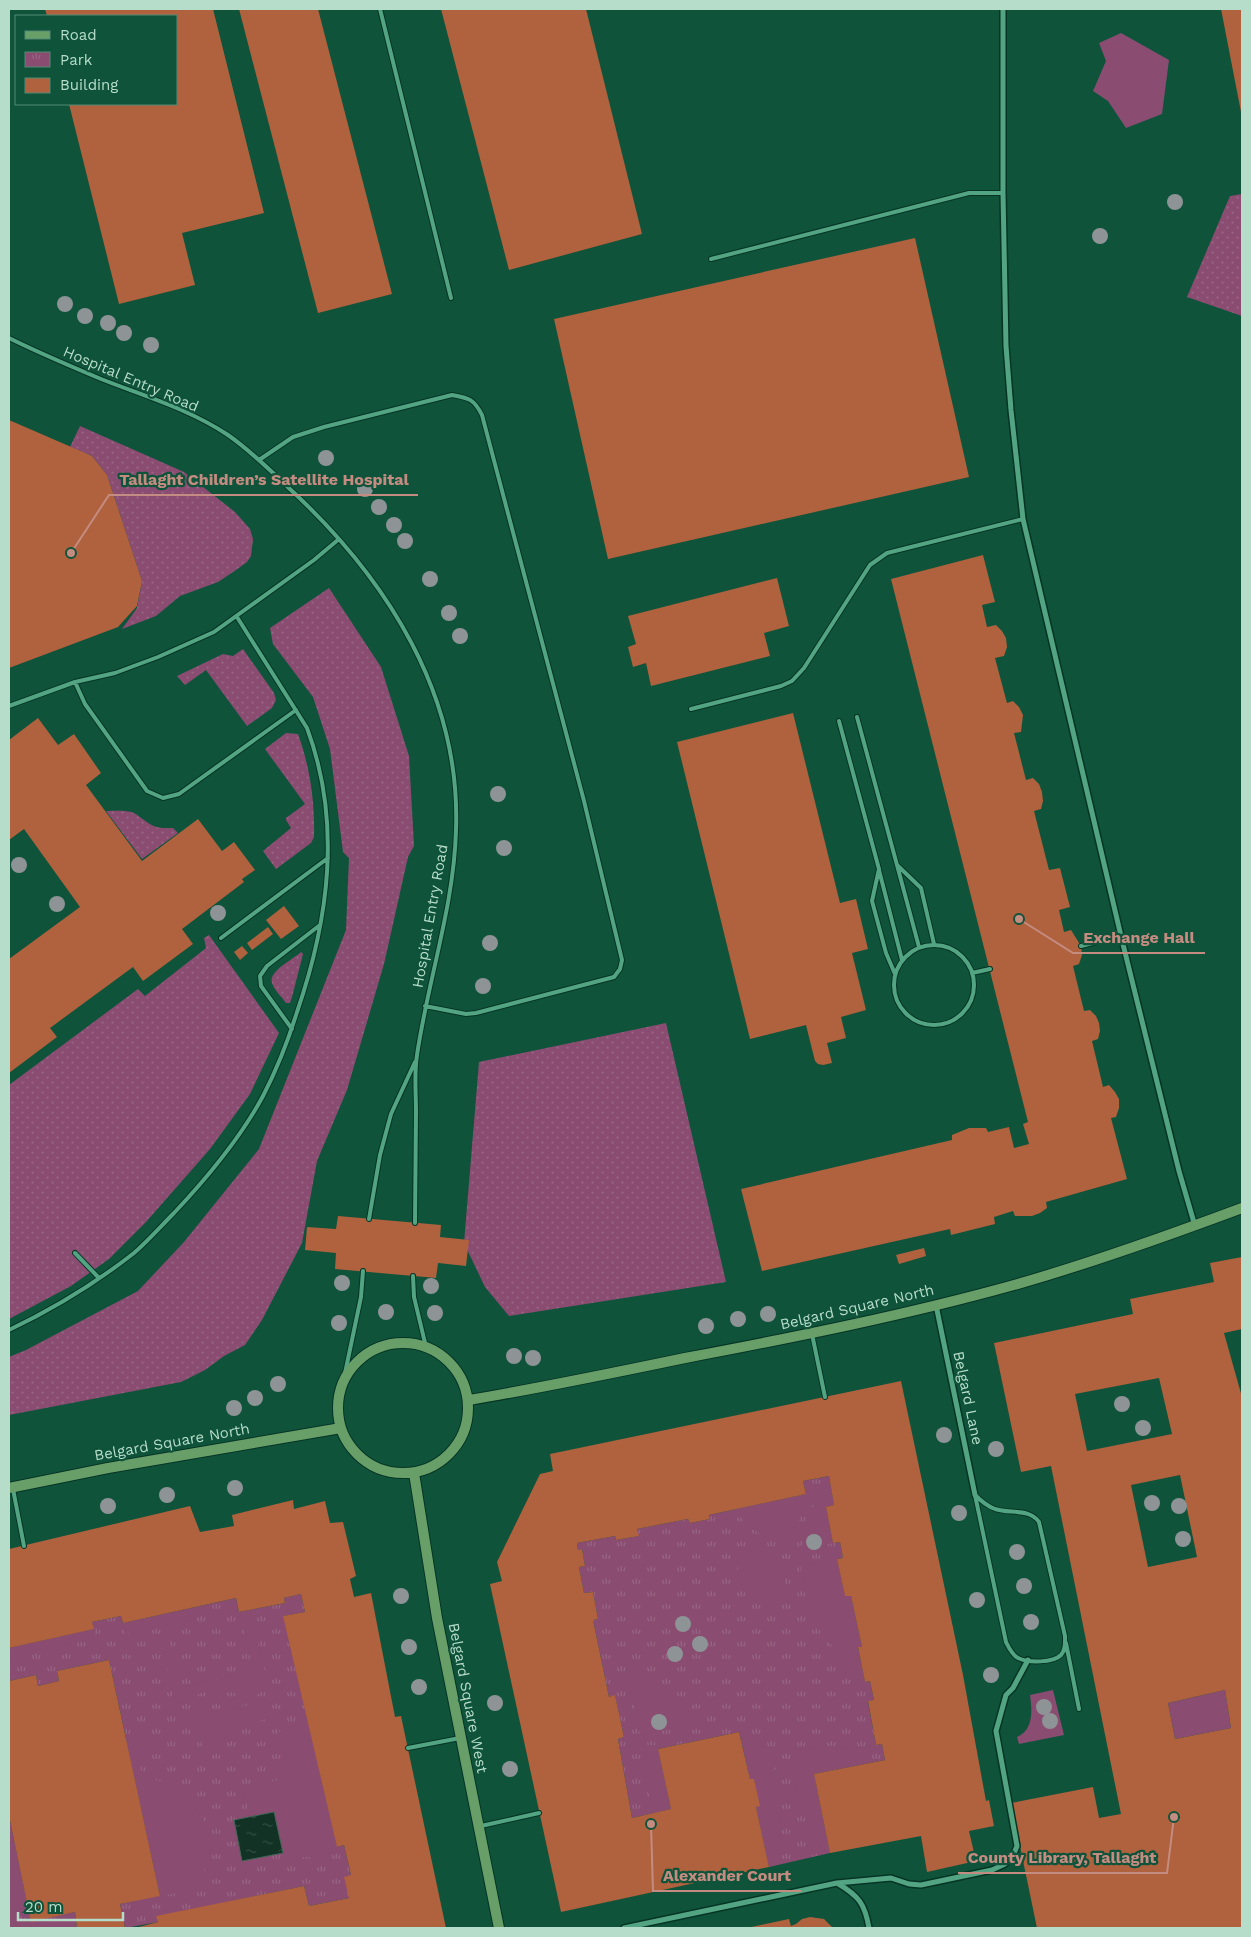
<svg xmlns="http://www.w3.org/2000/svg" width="1251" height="1937" font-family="'Work Sans',sans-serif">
	<defs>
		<pattern id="grass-dots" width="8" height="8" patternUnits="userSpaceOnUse" patternTransform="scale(1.25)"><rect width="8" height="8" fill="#8a4c71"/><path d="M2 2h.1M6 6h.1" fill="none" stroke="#986584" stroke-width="1.8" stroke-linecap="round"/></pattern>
		<pattern id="park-tufts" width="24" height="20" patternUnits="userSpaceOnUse" patternTransform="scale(1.25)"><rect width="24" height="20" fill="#8a4c71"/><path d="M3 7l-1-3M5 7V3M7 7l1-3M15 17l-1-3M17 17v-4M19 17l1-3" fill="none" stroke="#986584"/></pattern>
		<pattern id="water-ripples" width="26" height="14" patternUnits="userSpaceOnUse" patternTransform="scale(1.25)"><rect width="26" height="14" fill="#113225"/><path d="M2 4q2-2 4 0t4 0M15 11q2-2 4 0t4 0" fill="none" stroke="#314f43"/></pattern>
	</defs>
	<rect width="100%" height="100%" fill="#0f533b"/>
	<path fill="url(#grass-dots)" d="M1242 194V316L1187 297 1230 196Z
		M80 426 184 472 235 512 250 529 253 539 251 556 247 562 236 570 218 582 180 596 156 616 122 629 137 608 142 581 107 475 92 456 70 447Z
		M329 588 381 667 409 756 414 846 408 857 384 964 347 1090 317 1161 302 1243 262 1320 245 1345 224 1356 205 1370 181 1382 9 1415V1357L26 1350 138 1291 184 1242 259 1149 346 930 349 858 343 852 330 749 313 697 273 644 270 628Z
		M243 649 274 693 276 700 272 708 247 726 206 670 185 685 177 676 223 654 233 656Z
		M286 733 298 734C310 767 315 802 314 837L311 843 276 869 263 851 291 828 286 820V818L305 804 265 749Z
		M106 811C114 811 127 810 134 813 151 824 151 829 173 828L178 833 142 859Z
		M209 935 279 1033 250 1094 210 1149 146 1222 109 1259 71 1286 9 1319V1085L138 989 145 996 206 948 204 938Z
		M301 952 303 954 292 997 290 1003H286C282 997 274 990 272 983 268 971 294 959 301 952Z
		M666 1023 726 1282 509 1316 485 1287 464 1243 479 1062Z"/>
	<path fill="url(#park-tufts)" d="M829 1476 834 1505 826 1507 833 1543 840 1542 843 1558 837 1559 845 1595 851 1596 862 1647 858 1648 865 1682 870 1681 874 1700 868 1702 876 1745 882 1744 885 1760 814 1774 830 1853 769 1867 756 1807 759 1806 754 1779H750L739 1732 658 1749 671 1809 632 1818 618 1739 624 1737 615 1696 609 1697 593 1620 598 1619 593 1592 584 1593 579 1567 585 1566 582 1549 578 1550 577 1543 615 1536 616 1540 638 1536 637 1529 688 1519 690 1523 710 1519 709 1515 806 1494 803 1481Z
		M301 1594 305 1612 284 1616 337 1847 344 1845 351 1875 349 1898 309 1906 304 1886 157 1917 158 1922 125 1928 120 1904 160 1895 109 1660 57 1671 59 1681 38 1686 36 1675 9 1681V1648L93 1629 92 1622 121 1616 123 1623 236 1598 239 1612 285 1603 284 1598Z
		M9 1816 31 1921 75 1912 77 1928H9Z"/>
	<path fill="#8a4c71" d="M1121 33 1169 60 1162 114 1126 128 1108 101 1093 91 1106 61 1099 43Z
		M829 1476 834 1505 826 1507 833 1543 800 1551 812 1509Z
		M806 1494 803 1513 799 1520 790 1530 789 1539 781 1542C763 1537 744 1527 736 1509Z
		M751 1550C779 1550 792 1583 782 1605L779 1606 760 1588 742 1586C736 1572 735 1556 751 1550Z
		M837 1559 845 1595 851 1596 862 1647 858 1648 865 1682 855 1684 844 1661 819 1629 805 1593 801 1567Z
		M193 1608 196 1619 125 1634 123 1623Z
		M253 1623 266 1676C270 1709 228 1688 212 1690 200 1691 190 1700 179 1704L174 1702 162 1640 169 1639 182 1687 254 1671 243 1626Z
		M94 1629 95 1639 9 1657V1648Z
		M625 1661C630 1665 642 1670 645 1675 657 1694 654 1702 681 1702L694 1717 706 1722 640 1735Z
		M1053 1690 1064 1735 1019 1744 1017 1737C1034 1730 1032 1710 1030 1695Z
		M1225 1690 1231 1728 1175 1739 1168 1703Z
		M271 1701 274 1717C238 1726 227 1731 206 1762L195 1715Z
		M308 1721 338 1850C324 1858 298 1860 283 1853L274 1812 250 1816 243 1787 288 1778 278 1732Z
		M740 1732 752 1738 768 1750 782 1793 781 1832 769 1867 756 1807 759 1806 754 1779H750Z
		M136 1738 148 1740 155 1746C139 1750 136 1760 143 1774 155 1782 170 1782 181 1792 205 1813 220 1844 202 1874 199 1879 195 1886 190 1889 182 1893 169 1894 160 1896L126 1740Z
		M646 1745H654L658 1749 671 1809 654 1813C649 1793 638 1765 646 1745Z
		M830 1746 852 1750 877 1761 814 1774 830 1853 822 1850 817 1843 797 1800 793 1779 802 1754 812 1748Z
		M14 1841 31 1922 19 1913 9 1900V1843Z"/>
	<path fill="url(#water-ripples)" stroke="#426556" d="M274 1812 283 1853 242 1861 234 1820Z"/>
	<path fill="#b0613d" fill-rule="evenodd" d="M45 9H213L264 213 182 233 195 285 119 304 69 104H176V16H47Z
		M239 9H318L392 294 318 313Z
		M441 9H586L642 234 509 270Z
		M1221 9H1242V112H1241Z
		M915 238 969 477 608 559 554 319Z
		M9 420 92 456 107 475 142 581 137 606 118 627 9 668Z
		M983 555 995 602 982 605 987 627 996 625 1002 631 1006 638 1007 647 1004 656 995 658 1007 703 1013 701 1019 707 1023 715 1021 732 1014 733 1026 780 1033 778 1039 784 1042 792 1043 801 1041 809 1034 811 1049 870 1060 868 1070 907 1059 910 1064 932 1071 930 1081 946 1082 955 1079 964 1073 966 1084 1011 1090 1010 1096 1016 1099 1023 1100 1031 1098 1039 1092 1041 1103 1087 1109 1085 1115 1092 1119 1099V1108L1116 1117 1111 1118 1127 1179 1046 1202 1047 1208 1040 1213 1032 1216H1015L1013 1211 994 1217 995 1224 951 1235 950 1229 762 1271 741 1189 952 1140V1135L969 1128H986L988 1132 1009 1127 1014 1148 1029 1144 1023 1124 1028 1122 891 579Z
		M777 578 789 626 764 633 770 656 651 686 646 663 633 667 628 647 636 644 628 616Z
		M793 713 840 903 856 899 868 949 852 953 866 1010 841 1017 846 1038 827 1043 832 1063 823 1065 818 1064 815 1061 806 1025 750 1039 677 742Z
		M38 718 58 745 74 734 101 773 86 785 142 861 198 819 222 851 234 842 255 870 242 879 244 882 182 929 193 944 143 981 133 967 50 1028 57 1037 9 1073V959L80 907 24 829 9 840V740Z
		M284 906 299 926 281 939 266 920Z
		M268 927 273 934 252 950 247 943Z
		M242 946 248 953 240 960 234 952Z
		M338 1216 441 1225 440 1237 469 1240 466 1266 438 1263 436 1278 335 1269 336 1253 305 1250 307 1227 336 1229Z
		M924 1248 926 1256 899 1264 896 1255Z
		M1242 1257V1329L1224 1333 1242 1397V1928H1037L1011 1803 1093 1787 1099 1818 1121 1814 1051 1466 1021 1472 994 1343 1133 1314 1130 1299 1214 1282 1210 1263ZM1159 1378 1172 1434 1087 1451 1075 1394ZM1180 1475 1197 1557 1148 1567 1131 1485ZM1225 1690 1231 1728 1175 1739 1168 1703Z
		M901 1381 963 1675 986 1801 989 1800 994 1826 969 1831 976 1861 927 1872 921 1836 830 1853 814 1774 885 1760 882 1744 876 1745 868 1701 874 1700 870 1681 865 1682 858 1647H862L851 1596H845L837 1559 843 1558 840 1542 833 1543 826 1507 834 1505 829 1476 803 1481 806 1494 709 1515 710 1519 690 1523 688 1519 637 1529 639 1536 616 1540 615 1536 577 1543 578 1550 582 1549 585 1566 579 1567 584 1593 593 1592 598 1619 593 1620 609 1697 615 1695 624 1737 618 1739 632 1818 671 1809 658 1749 739 1732 750 1779H754L760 1806 756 1807 769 1867 561 1912 490 1584 502 1581 497 1562 540 1474 553 1471 550 1454Z
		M293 1500 294 1509 325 1501 330 1523 343 1522 356 1576 350 1579 354 1597 371 1593 395 1717 401 1716 446 1928H135L158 1922 156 1916 304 1886 309 1906 349 1898 344 1877 351 1875 344 1845 337 1847 283 1616 305 1612 301 1594 284 1598 285 1603 239 1612 236 1598 123 1623 121 1616 92 1622 94 1629 9 1648V1549L190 1506 200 1532 234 1526 232 1515Z
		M109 1660 160 1896 120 1904 125 1928H77L75 1912 31 1922 9 1816V1681L36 1675 38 1686 59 1681 57 1671Z
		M810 1917 824 1919 833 1928H747L789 1919 791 1926 796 1924 802 1919Z"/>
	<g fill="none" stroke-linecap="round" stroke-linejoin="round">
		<g stroke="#063525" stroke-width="6">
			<path id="lane" d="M380 9 451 298
				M711 259 969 193H1003
				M9 338C39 353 70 366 101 379 144 396 189 409 228 435 251 451 271 471 291 490 387 579 461 695 456 830 454 906 428 980 417 1055 414 1073 416 1093 416 1111 416 1148 415 1186 415 1223
				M259 460 293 437 324 427 452 395C469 398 474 399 482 415L584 801 622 960 620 969 614 977 476 1013 466 1014 425 1006
				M75 682 85 704 147 791 163 798 179 794 296 710
				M9 706 75 682 115 673 158 657 214 632 314 560 339 539
				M691 709 781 686 792 681 804 668 870 565 887 553 1023 519
				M857 717 897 865 921 888 934 944
				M839 721 879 869 872 901 886 953 895 974
				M897 865 919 947
				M879 870 902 960
				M221 938 328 858
				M894 985a40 40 0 1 1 80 0a40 40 0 1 1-80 0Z
				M1081 946 1121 936
				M972 973 990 969
				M292 1029 261 986 260 976 267 966 320 925
				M369 1219 380 1155 391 1114 415 1062
				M75 1253 99 1278
				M413 1276 414 1297 426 1347
				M9 1330C51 1310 97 1282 134 1253 148 1241 161 1226 174 1213 206 1179 241 1137 263 1096 277 1069 288 1041 297 1012 329 919 342 822 307 728L237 617
				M812 1334 825 1397
				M344 1378 361 1297 363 1271
				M13 1489 24 1546
				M975 1495C981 1501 987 1506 995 1509 1010 1514 1029 1508 1039 1522L1065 1636C1065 1642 1066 1650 1061 1655 1053 1663 1028 1663 1018 1658 1012 1655 1009 1648 1006 1642Z
				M1066 1643 1079 1709
				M408 1748 460 1738
				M481 1826 539 1813"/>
		</g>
		<g stroke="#063525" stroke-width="8">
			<path id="street" d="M1003 9V193L1006 346 1011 410 1023 519 1121 936 1179 1171 1195 1226
				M936 1305 975 1495
				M837 1883C859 1896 865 1904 869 1928
				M624 1928 837 1883 891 1878 909 1884 921 1885 992 1870 1005 1864 1013 1856 1017 1846 996 1731 1006 1695 1013 1688 1028 1660"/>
		</g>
		<g stroke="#063525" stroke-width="12">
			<path id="secondary" d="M338 1408a65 65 0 1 1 130 0a65 65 0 1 1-130 0Z
				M469 1400C541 1388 613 1373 685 1358 796 1337 906 1315 1014 1285 1092 1263 1167 1236 1242 1208
				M414 1473 437 1618 499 1928
				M9 1488 108 1468 341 1428"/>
		</g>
		<use href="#lane" stroke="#52a482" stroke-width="4"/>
		<use href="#street" stroke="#52a482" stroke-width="5"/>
		<use href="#secondary" stroke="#689f69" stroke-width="10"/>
	</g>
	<g fill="#8e9496">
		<circle cx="1175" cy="202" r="8"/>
		<circle cx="1100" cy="236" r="8"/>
		<circle cx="65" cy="304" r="8"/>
		<circle cx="85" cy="316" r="8"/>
		<circle cx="108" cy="323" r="8"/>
		<circle cx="124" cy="333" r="8"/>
		<circle cx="151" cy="345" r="8"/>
		<circle cx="326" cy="458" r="8"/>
		<circle cx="365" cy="489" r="8"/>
		<circle cx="379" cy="507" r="8"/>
		<circle cx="394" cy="525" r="8"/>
		<circle cx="405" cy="541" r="8"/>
		<circle cx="430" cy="579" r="8"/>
		<circle cx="449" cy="613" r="8"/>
		<circle cx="460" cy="636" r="8"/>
		<circle cx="498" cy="794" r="8"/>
		<circle cx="504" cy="848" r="8"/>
		<circle cx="19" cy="865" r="8"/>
		<circle cx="57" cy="904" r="8"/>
		<circle cx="218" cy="913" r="8"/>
		<circle cx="490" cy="943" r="8"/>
		<circle cx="483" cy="986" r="8"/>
		<circle cx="342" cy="1283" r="8"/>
		<circle cx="431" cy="1286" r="8"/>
		<circle cx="386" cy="1312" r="8"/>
		<circle cx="435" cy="1313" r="8"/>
		<circle cx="768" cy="1314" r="8"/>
		<circle cx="738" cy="1319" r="8"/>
		<circle cx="339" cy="1323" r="8"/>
		<circle cx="706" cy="1326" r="8"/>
		<circle cx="514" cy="1356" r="8"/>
		<circle cx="533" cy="1358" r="8"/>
		<circle cx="278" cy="1384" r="8"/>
		<circle cx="255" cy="1398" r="8"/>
		<circle cx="1122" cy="1404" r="8"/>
		<circle cx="234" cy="1408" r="8"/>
		<circle cx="1143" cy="1428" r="8"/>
		<circle cx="944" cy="1435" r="8"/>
		<circle cx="996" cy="1449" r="8"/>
		<circle cx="235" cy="1488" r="8"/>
		<circle cx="167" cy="1495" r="8"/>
		<circle cx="1152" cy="1503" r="8"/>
		<circle cx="108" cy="1506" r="8"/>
		<circle cx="1179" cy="1506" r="8"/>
		<circle cx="959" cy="1513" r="8"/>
		<circle cx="1183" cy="1539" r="8"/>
		<circle cx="814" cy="1542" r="8"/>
		<circle cx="1017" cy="1552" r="8"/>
		<circle cx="1024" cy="1586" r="8"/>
		<circle cx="401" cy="1596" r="8"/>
		<circle cx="977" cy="1600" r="8"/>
		<circle cx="1031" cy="1622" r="8"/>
		<circle cx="683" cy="1624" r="8"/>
		<circle cx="700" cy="1644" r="8"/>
		<circle cx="409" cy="1647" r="8"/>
		<circle cx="675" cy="1654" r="8"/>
		<circle cx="991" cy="1675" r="8"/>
		<circle cx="419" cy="1687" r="8"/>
		<circle cx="495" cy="1703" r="8"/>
		<circle cx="1044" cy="1707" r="8"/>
		<circle cx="1050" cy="1721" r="8"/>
		<circle cx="659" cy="1722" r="8"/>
		<circle cx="510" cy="1769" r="8"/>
	</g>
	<g text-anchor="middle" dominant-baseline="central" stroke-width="4.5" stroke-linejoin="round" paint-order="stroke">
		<g font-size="15" fill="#b6ddca" stroke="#0f533b">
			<text transform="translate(131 379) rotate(23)">Hospital Entry Road</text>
			<text transform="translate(430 916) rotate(-80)">Hospital Entry Road</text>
			<text transform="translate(857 1307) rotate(-13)">Belgard Square North</text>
			<text transform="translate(968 1398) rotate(78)">Belgard Lane</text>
			<text transform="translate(172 1442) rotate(-10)">Belgard Square North</text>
			<text transform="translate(468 1698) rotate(79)">Belgard Square West</text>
		</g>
	</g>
	<path fill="none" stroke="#c48c81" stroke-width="2" d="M71 553L109 495H418M1019 919L1073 953H1205M1174 1817L1167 1873H958M651 1824L653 1891H801"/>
	<g fill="#c48c81" stroke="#0f533b" stroke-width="2">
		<circle cx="71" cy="553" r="5"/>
		<circle cx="1019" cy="919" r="5"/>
		<circle cx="1174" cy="1817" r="5"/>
		<circle cx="651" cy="1824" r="5"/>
	</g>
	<g font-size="16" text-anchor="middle" font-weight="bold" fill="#c48c81" stroke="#0f533b" stroke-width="4.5" stroke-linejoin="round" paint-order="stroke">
		<text x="264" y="485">Tallaght Children’s Satellite Hospital</text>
		<text x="1139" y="943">Exchange Hall</text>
		<text x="1062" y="1863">County Library, Tallaght</text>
		<text x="727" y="1881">Alexander Court</text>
	</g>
	<rect width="1251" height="1937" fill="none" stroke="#b6ddca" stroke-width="20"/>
	<rect x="15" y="15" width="162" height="90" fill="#0f533b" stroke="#528a74"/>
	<rect x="25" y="31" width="25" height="8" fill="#689f69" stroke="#528a74"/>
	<text x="60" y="40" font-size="15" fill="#b6ddca">Road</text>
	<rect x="25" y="52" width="25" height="15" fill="url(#park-tufts)" stroke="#528a74"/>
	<text x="60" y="65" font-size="15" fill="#b6ddca">Park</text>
	<rect x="25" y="78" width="25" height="15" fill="#b0613d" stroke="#528a74"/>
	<text x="60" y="90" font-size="15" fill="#b6ddca">Building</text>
	<path d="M18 1912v8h105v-8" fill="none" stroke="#b6ddca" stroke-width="2.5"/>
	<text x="25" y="1912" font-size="15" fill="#b6ddca" stroke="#0f533b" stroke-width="4" paint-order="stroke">20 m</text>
</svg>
